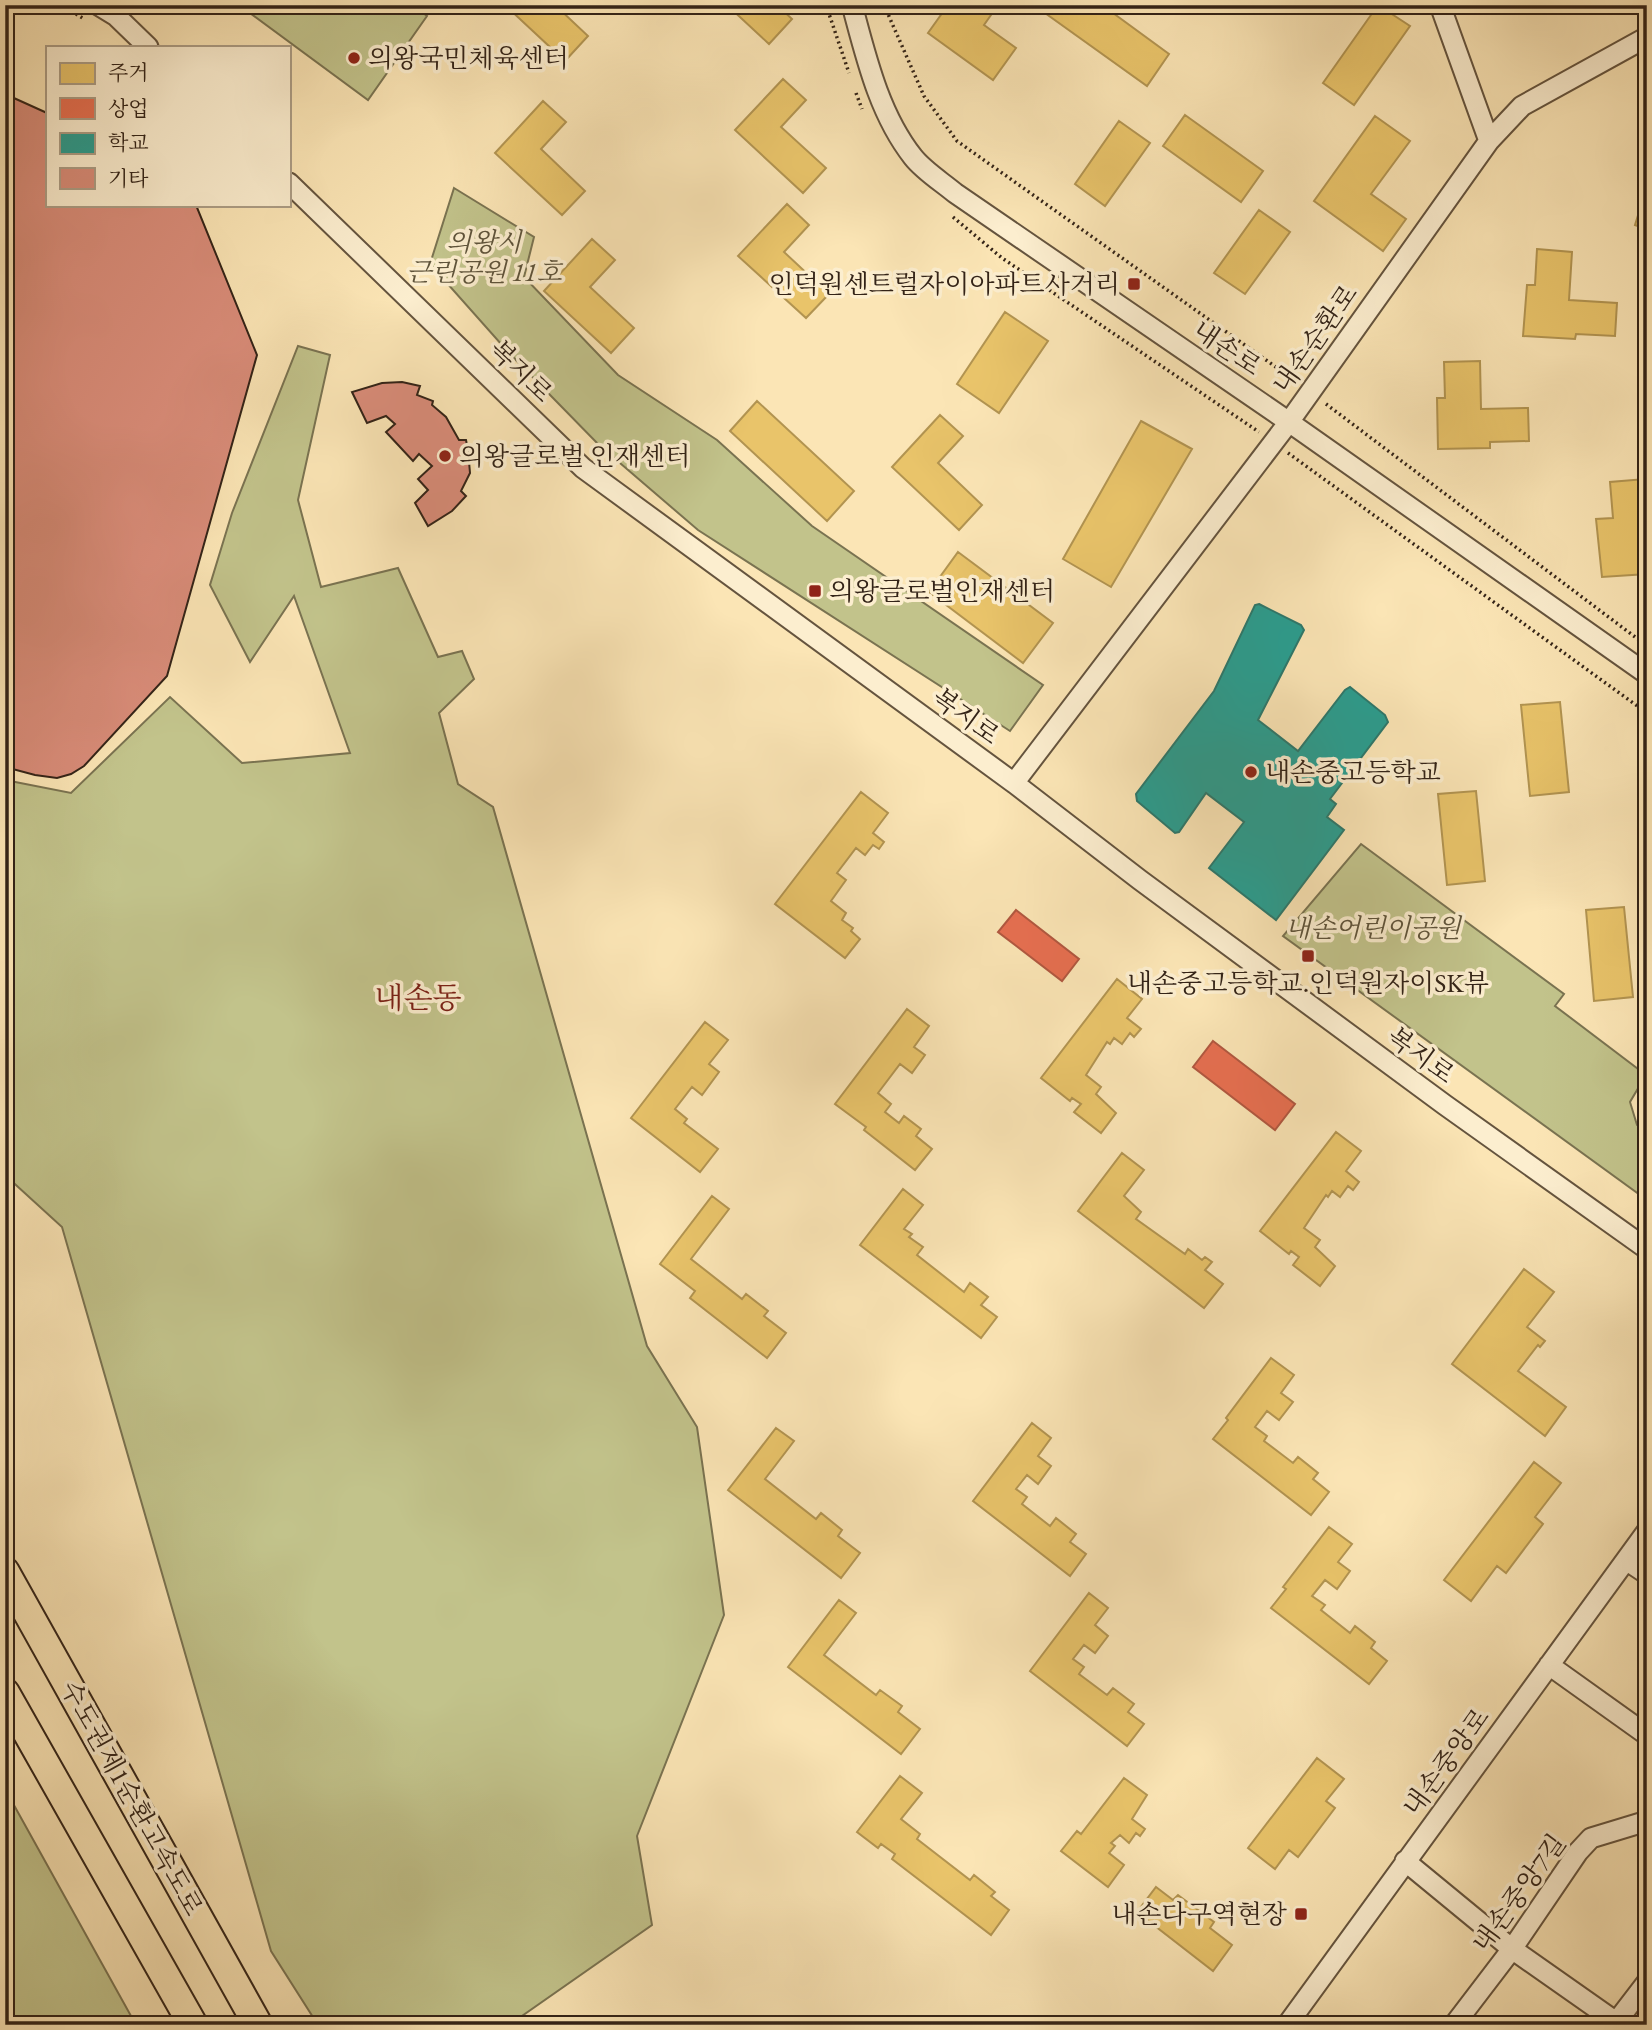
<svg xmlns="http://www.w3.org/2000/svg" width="1652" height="2030" font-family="'EB Garamond','Noto Serif KR',serif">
	<rect width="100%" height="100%" fill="#fbe5b5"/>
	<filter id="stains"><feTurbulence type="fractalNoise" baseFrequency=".00286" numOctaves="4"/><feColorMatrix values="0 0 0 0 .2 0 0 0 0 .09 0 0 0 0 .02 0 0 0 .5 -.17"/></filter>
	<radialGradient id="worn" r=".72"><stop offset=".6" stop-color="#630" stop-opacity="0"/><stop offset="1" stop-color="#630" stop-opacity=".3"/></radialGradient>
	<path fill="#c2c38b" stroke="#7a7351" stroke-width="2" d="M239 5H413L427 16 368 100Z
		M454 188 534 237 524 277 618 375 717 440 812 526 1043 685 1010 731 698 530 599 445 510 354 430 264Z
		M298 346 330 355 298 500 321 587 398 568 438 657 462 651 474 679 439 713 458 784 493 807 647 1346 697 1427 724 1615 637 1836 652 1925 509 2025H318L271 1951 62 1227 5 1175V780L71 793 170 697 242 763 350 753 294 596 250 662 210 585 232 513Z
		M1361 844 1564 994 1555 1006 1646 1075 1630 1102 1637 1125 1647 1132V1200L1283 936Z
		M5 1789 136 2025H5Z"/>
	<path fill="#e9c46a" stroke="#b29451" stroke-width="2" d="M505 5H555L588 36 565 61Z
		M727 5H777L792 19 769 44Z
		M948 5H998L984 25 1016 48 993 80 928 33Z
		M1040 5H1102L1169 54 1147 86 1038 8Z
		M1378 5 1410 26 1354 105 1323 83Z
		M783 79 806 100 781 127 826 168 803 193 735 130Z
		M543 101 566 122 541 149 585 191 562 215 495 153Z
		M1185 115 1263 171 1241 202 1163 146Z
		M1375 116 1410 141 1371 194 1406 219 1383 251 1314 201Z
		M1119 121 1150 143 1105 206 1075 184Z
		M1647 186V229L1635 225Z
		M787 204 809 225 784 252 829 294 806 318 738 256Z
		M1259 210 1290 232 1245 294 1214 273Z
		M592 239 615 260 590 287 634 328 611 353 544 291Z
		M1537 249 1572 252 1569 300 1617 303 1615 336 1576 334 1575 339 1523 336 1527 285H1535Z
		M1005 312 1048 341 999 413 957 384Z
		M1480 361 1481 409 1528 408 1529 441 1490 442V448L1438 449 1437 398H1445L1444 362Z
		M757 401 854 491 827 521 730 431Z
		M940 415 963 436 938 463 982 505 959 530 892 467Z
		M1141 421 1192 449 1111 587 1063 559Z
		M1645 479 1647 574 1602 577 1596 519 1613 518 1610 482Z
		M958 552 1053 623 1023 663 929 592Z
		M1560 702 1569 792 1530 796 1521 705Z
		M1476 791 1485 881 1447 885 1438 794Z
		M861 792 888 813 873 833 884 842 879 849 873 845 865 855 856 848 837 873 846 880 831 901 846 913 842 920 853 928 851 931 860 939 845 958 775 904Z
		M1624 907 1633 997 1594 1001 1586 910Z
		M1117 979 1142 999 1127 1018 1141 1029 1134 1037 1130 1033 1122 1044 1114 1038 1110 1044 1107 1042 1086 1075 1101 1087 1096 1094 1116 1113 1101 1133 1074 1112 1081 1104 1072 1098 1070 1101 1041 1078Z
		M907 1009 929 1026 914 1047 925 1055 912 1073 900 1064 878 1093 891 1104 885 1112 899 1123 904 1116 921 1129 916 1136 932 1149 915 1170 864 1130 866 1127 835 1104Z
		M705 1022 728 1040 709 1064 719 1072 702 1095 692 1087 675 1109 687 1119 684 1123 718 1149 700 1172 631 1118Z
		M1336 1132 1361 1151 1346 1171 1359 1182 1353 1190 1348 1186 1340 1197 1332 1191 1328 1197 1326 1195 1304 1228 1320 1240 1315 1247 1335 1266 1320 1286 1293 1265 1299 1257 1291 1251 1289 1254 1260 1231Z
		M1122 1153 1144 1170 1124 1196 1141 1212 1136 1219 1185 1254 1188 1249 1202 1260 1205 1257 1212 1262 1205 1270 1223 1284 1204 1308 1078 1211Z
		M903 1189 923 1205 904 1229 912 1234 909 1237 923 1247 917 1255 964 1292 970 1283 988 1297 981 1305 997 1317 981 1338 860 1245Z
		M712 1196 729 1209 691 1259 742 1299 746 1294 768 1311 764 1316 786 1333 767 1358 690 1298 695 1291 660 1264Z
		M1524 1269 1554 1292 1527 1327 1545 1341 1540 1347 1538 1345 1518 1371 1566 1407 1545 1436 1452 1364Z
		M1271 1358 1294 1375 1281 1393 1293 1402 1279 1420 1267 1411 1255 1427 1267 1436 1264 1441 1293 1463 1298 1457 1318 1473 1313 1479 1329 1492 1311 1515 1213 1439 1228 1420 1226 1418Z
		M1032 1423 1051 1438 1038 1456 1051 1466 1038 1484 1027 1475 1016 1489 1027 1497 1022 1504 1050 1526 1056 1518 1076 1534 1070 1542 1086 1554 1070 1576 973 1501Z
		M776 1428 794 1441 765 1479 816 1519 821 1513 842 1530 838 1536 860 1553 841 1578 728 1490Z
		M1534 1462 1561 1483 1535 1517 1543 1524 1506 1573 1497 1566 1471 1601 1444 1580Z
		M1329 1527 1352 1544 1338 1562 1350 1571 1337 1589 1325 1580 1312 1596 1325 1605 1321 1610 1350 1633 1355 1626 1375 1642 1371 1648 1387 1661 1369 1684 1271 1608 1286 1589 1283 1587Z
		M1089 1593 1108 1608 1095 1625 1108 1636 1095 1653 1084 1645 1073 1659 1084 1667 1079 1674 1107 1695 1113 1688 1134 1704 1128 1712 1144 1724 1127 1746 1030 1671Z
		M839 1600 856 1613 824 1655 876 1695 880 1690 902 1706 898 1712 920 1729 901 1754 788 1667Z
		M1317 1758 1344 1779 1326 1801 1335 1808 1298 1857 1289 1850 1275 1869 1248 1848Z
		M900 1776 922 1793 901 1819 920 1834 917 1839 970 1880 974 1875 995 1892 991 1896 1009 1910 991 1935 892 1859 895 1854 881 1844 878 1848 857 1832Z
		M1124 1778 1147 1795 1132 1819 1145 1829 1140 1836 1136 1833 1129 1843 1120 1835 1111 1843 1115 1846 1109 1853 1124 1865 1108 1887 1061 1851 1077 1831 1081 1834Z
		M1156 1887 1173 1900 1178 1895 1214 1922 1210 1928 1232 1945 1213 1971 1137 1912Z"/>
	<path fill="#e76f51" stroke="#b15840" stroke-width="2" d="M1016 910 1079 959 1062 981 998 932Z
		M1213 1041 1295 1104 1275 1130 1193 1067Z"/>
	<path fill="#2a9d8f" stroke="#2d786b" stroke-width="2" d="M1259 604 1301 625 1304 630 1258 720 1298 751 1345 690 1350 687 1385 715 1388 722 1330 799 1336 804 1327 817 1344 830 1276 920 1209 868 1244 822 1206 793 1179 832 1175 833 1137 801 1136 794 1214 691 1255 605Z"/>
	<path fill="#d98c79" stroke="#332317" stroke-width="2" d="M5 94 47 113V205H196L257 355 167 676 84 766 71 774 57 778 35 775 5 767Z
		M402 382 420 386 417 395 433 401 432 405 446 417 459 440H466L468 450 470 473 461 491 466 496 452 511 428 526 415 503 428 490 418 479 432 466 419 454 413 461 386 432 395 424 386 416 367 423 352 392 382 383Z"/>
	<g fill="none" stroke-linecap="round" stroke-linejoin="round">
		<g stroke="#65543e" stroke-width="23">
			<path id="minor" d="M98 5 116 16 148 47
				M852 5C866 57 879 114 913 157 924 171 942 182 955 193L1289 422 1647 674
				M1440 5 1489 141
				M289 183 583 468 1014 783 1140 880 1445 1105 1647 1249
				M1014 783 1289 422 1489 141 1522 106 1647 37
				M1626 1560 1647 1574
				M1549 1665 1647 1735
				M1405 1861 1512 1949 1616 2022
				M1287 2025 1647 1531
				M1454 2025 1512 1949 1578 1852 1591 1838 1647 1821
				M1614 2025 1647 1982"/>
		</g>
		<g stroke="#332317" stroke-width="32">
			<path id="highway" d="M5 1572 258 2025
				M5 1693 193 2025"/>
		</g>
		<path stroke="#332317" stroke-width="3.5" stroke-dasharray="2 3.5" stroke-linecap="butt" d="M62 5 84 19
			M826 5 849 73
			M884 5 924 96 957 141 1297 382
			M856 93 862 109
			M953 217 1002 258 1259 432
			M1326 404 1647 646
			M1288 453 1647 713"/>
		<use href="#minor" stroke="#fceecf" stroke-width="19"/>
		<use href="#highway" stroke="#fbe5b5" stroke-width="28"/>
	</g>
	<g fill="#8f2418" stroke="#fceecf" stroke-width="2.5">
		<circle cx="354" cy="58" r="7"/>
		<rect x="1127" y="277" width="14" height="14" rx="3.5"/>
		<circle cx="445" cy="456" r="7"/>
		<rect x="808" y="584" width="14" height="14" rx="3.5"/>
		<circle cx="1251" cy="772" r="7"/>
		<rect x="1301" y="949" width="14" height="14" rx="3.5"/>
		<rect x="1294" y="1907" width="14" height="14" rx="3.5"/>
	</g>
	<g text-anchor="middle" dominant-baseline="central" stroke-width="7" stroke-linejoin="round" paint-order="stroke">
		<g font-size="26" fill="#332317" stroke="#fceecf" text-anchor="start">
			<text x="368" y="58">의왕국민체육센터</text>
			<text x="1120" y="284" text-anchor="end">인덕원센트럴자이아파트사거리</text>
			<text x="459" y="456">의왕글로벌 인재센터</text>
			<text x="829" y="591">의왕글로벌인재센터</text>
			<text x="1265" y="772">내손중고등학교</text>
			<text x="1308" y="983" text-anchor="middle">내손중고등학교.인덕원자이SK뷰</text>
			<text x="1287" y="1914" text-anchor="end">내손다구역현장</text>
		</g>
		<g font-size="26" font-style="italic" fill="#5e533a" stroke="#fceecf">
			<text x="484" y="242">의왕시<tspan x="484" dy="30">근린공원 11호</tspan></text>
			<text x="1373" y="928">내손어린이공원</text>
		</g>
		<g font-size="26" fill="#332317" stroke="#fceecf">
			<text transform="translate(1315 339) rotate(-55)">내손순환로</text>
			<text transform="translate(1227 348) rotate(34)">내손로</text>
			<text transform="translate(521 371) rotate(44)">복지로</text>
			<text transform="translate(966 716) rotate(36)">복지로</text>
			<text transform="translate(1421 1055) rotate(36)">복지로</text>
			<text transform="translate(1446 1762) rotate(-54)">내손중앙로</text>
			<text transform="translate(132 1798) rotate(61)">수도권제1순환고속도로</text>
			<text transform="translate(1519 1893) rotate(-54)">내손중앙7길</text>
		</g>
		<g font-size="30" fill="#7a1f14" stroke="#fceecf">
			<text x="418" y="997">내손동</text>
		</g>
	</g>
	<rect width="1652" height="2030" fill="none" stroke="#fbe5b5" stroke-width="28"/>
	<rect x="7" y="7" width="1638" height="2016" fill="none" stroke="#332317" stroke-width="3.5"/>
	<rect x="14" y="14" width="1624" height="2002" fill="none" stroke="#332317" stroke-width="2"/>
	<rect x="46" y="46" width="245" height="161" fill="#fceecf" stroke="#ac9d85" stroke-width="2"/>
	<rect x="60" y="63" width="35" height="21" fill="#e9c46a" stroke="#ac9d85" stroke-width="2"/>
	<text x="108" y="80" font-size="21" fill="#332317">주거</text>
	<rect x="60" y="98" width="35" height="21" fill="#e76f51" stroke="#ac9d85" stroke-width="2"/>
	<text x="108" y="116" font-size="21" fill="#332317">상업</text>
	<rect x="60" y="133" width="35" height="21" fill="#2a9d8f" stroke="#ac9d85" stroke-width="2"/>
	<text x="108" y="150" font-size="21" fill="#332317">학교</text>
	<rect x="60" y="168" width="35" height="21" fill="#d98c79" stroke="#ac9d85" stroke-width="2"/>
	<text x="108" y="186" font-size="21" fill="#332317">기타</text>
	<rect width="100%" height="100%" filter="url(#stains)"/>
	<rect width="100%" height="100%" fill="url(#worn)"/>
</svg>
